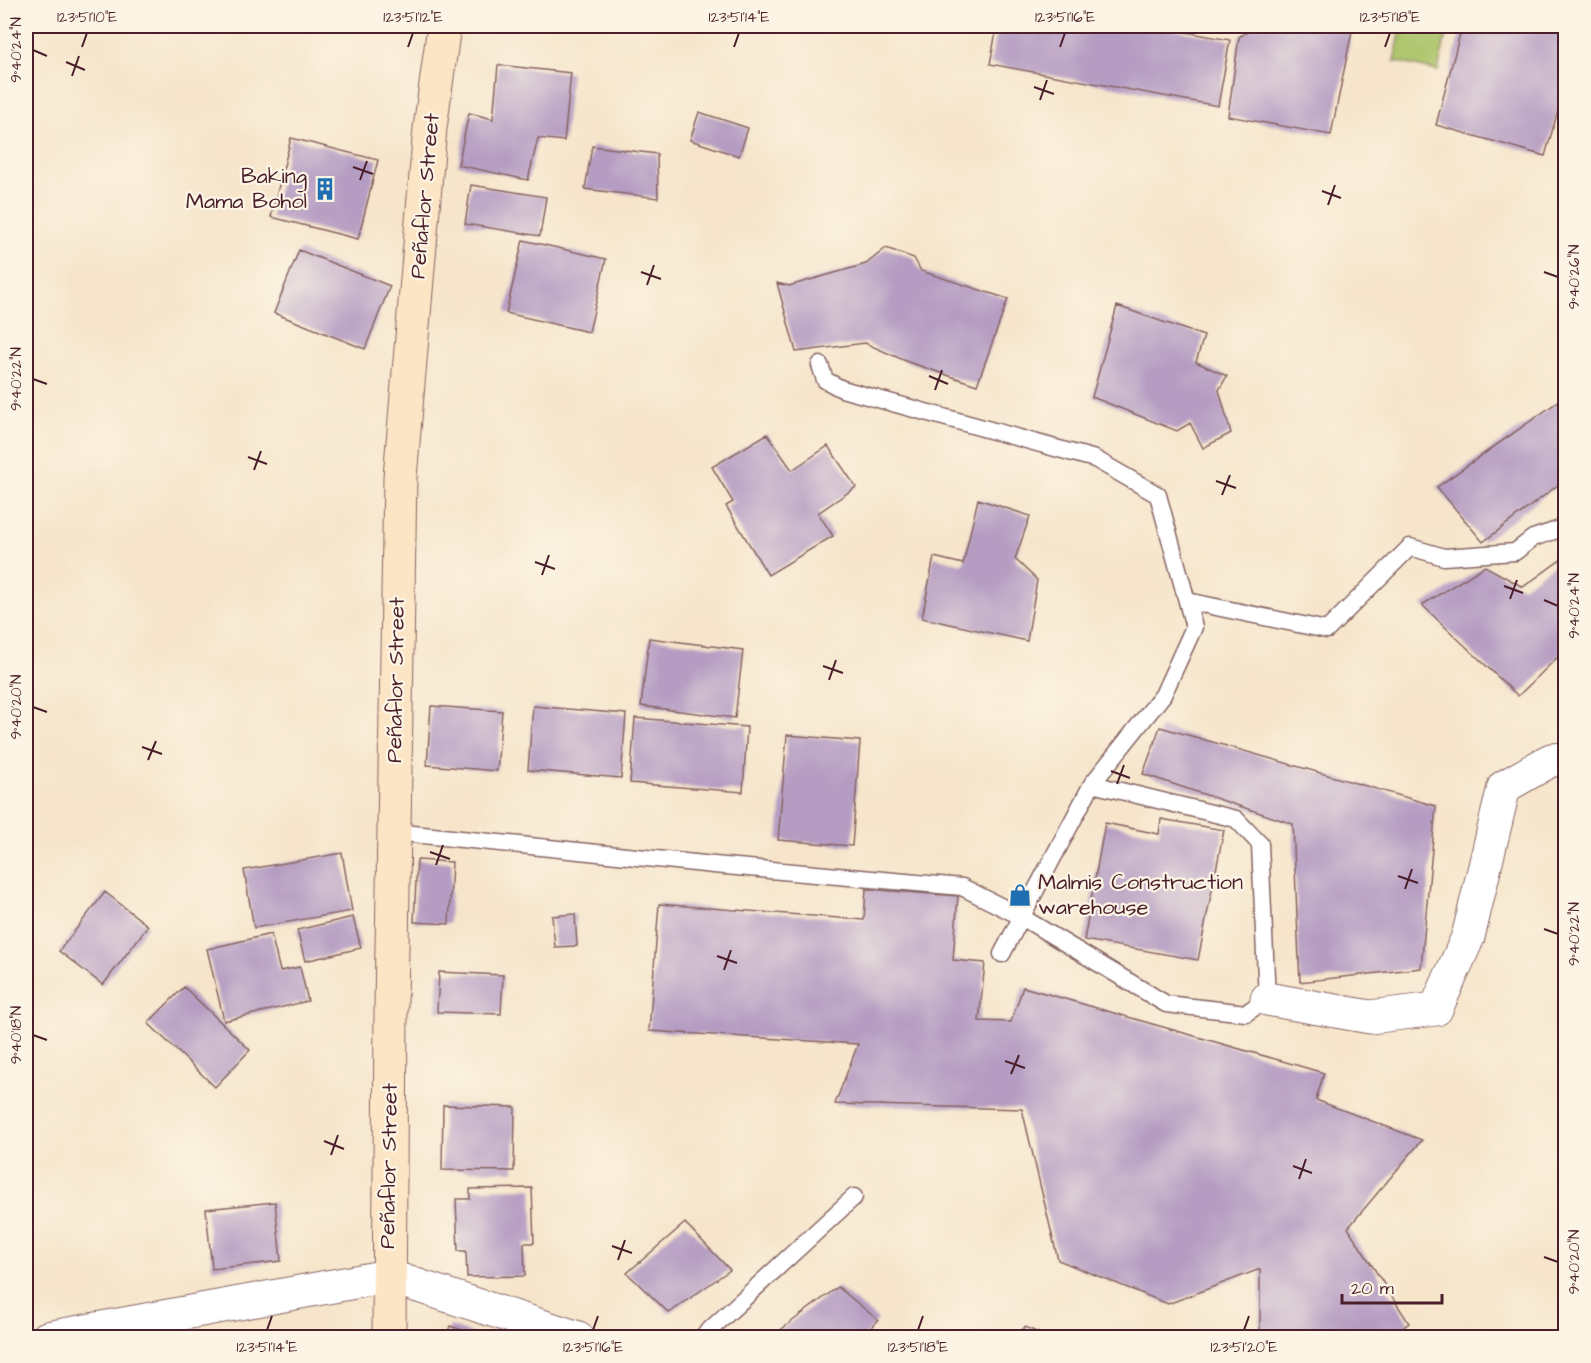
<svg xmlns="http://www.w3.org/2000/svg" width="1591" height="1363" font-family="'Architects Daughter',sans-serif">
	<rect width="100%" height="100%" fill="#fcf5e5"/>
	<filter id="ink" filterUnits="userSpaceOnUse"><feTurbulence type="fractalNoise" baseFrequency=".0167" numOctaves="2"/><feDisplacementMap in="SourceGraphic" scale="12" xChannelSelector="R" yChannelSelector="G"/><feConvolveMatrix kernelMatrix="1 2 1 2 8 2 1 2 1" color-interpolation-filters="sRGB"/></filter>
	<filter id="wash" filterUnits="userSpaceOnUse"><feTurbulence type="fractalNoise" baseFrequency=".008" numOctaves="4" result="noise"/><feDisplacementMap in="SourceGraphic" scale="24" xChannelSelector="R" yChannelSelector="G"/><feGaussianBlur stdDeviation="1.35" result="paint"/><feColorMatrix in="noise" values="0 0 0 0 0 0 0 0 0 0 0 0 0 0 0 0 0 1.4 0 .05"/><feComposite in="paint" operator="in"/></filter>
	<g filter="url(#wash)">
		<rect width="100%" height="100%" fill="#f6e5cb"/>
		<path fill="#acc56b" stroke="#7b724b" stroke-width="1.5" d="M1402 26H1448L1438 71 1394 61Z"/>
		<g id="blocks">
			<path fill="#b59cc2" d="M997 26H1152L1230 40 1218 106 990 64Z
				M1256 26H1353L1331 135 1228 116 1239 37Z
				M1462 26H1566V83L1545 156 1436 125Z
				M498 65 571 73 564 141 538 138 528 180 458 165 469 113 493 119Z
				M699 112 748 128 739 156 690 140Z
				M291 138 378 160 358 239 271 217Z
				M592 146 657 154 658 198 585 189Z
				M471 185 546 197 540 236 465 224Z
				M523 240 606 259 589 332 506 313Z
				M886 248 914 258 921 271 1008 299 977 385 908 362 865 343 796 352 777 283 789 286 866 264Z
				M299 250 390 286 365 349 274 313Z
				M1117 306 1204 336 1196 362 1227 376 1219 390 1231 433 1203 448 1190 423 1177 431 1092 397Z
				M1566 396V479L1483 542 1437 487Z
				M767 434 792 470 828 446 856 487 818 513 833 536 768 575 726 506 733 502 712 467Z
				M978 499 1030 516 1015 559 1037 580 1027 641 922 618 934 557 963 564Z
				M1566 556V649L1518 696 1422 605 1485 566 1523 587Z
				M649 638 743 650 735 718 641 706Z
				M431 706 502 711 497 771 427 765Z
				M533 706 626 714 621 778 528 770Z
				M635 718 747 727 743 792 630 783Z
				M1160 727 1436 806 1421 968 1300 982 1293 824 1143 774Z
				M787 735 860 741 852 846 778 840Z
				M1161 819 1224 830 1198 960 1084 940 1105 823 1159 834Z
				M342 853 352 911 254 928 244 870Z
				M417 860 452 862 449 924 414 922Z
				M866 889 958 896 953 960 985 963 979 1021 1011 1022 1023 987 1324 1073 1316 1100 1422 1140 1348 1228 1409 1323 1389 1338H1260V1269L1168 1304 1058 1260 1022 1109 835 1104 858 1044 649 1031 659 904 864 920Z
				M105 892 148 926 103 985 59 951Z
				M575 914 577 946 555 947 552 916Z
				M353 917 361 948 305 961 297 930Z
				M271 934 280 971 300 967 308 1001 224 1021 207 949Z
				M439 972 503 975 501 1014 437 1012Z
				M184 987 250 1050 215 1087 148 1023Z
				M443 1105 515 1107 514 1171 442 1170Z
				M532 1188 534 1243H524L525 1276 467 1277 466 1251H458L456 1199H470V1189Z
				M275 1202 281 1261 212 1269 206 1209Z
				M685 1223 730 1270 669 1313 627 1273Z
				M838 1287 878 1320 863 1338H785L779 1331Z
				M450 1326 482 1337V1338H446Z
				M1025 1327 1050 1338H1014Z"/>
		</g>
	</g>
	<g filter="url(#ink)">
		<use href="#blocks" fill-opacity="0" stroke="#866463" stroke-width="1.5"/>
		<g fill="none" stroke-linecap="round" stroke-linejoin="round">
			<g stroke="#866463" stroke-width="19">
				<path id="lane" d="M820 365 825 380 842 389 1095 459 1158 495 1194 627 1163 695 1092 784 1002 954
					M1187 601 1327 630 1410 547 1444 557 1515 552 1533 538 1566 527
					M394 832 714 865 962 887 1020 916 1166 1004 1246 1013 1267 999 1260 844 1236 819 1092 784
					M701 1338 854 1197"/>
			</g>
			<g stroke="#866463" stroke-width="35">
				<path id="street" d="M1267 999 1370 1017 1436 1009 1468 937 1504 787 1551 760 1566 759
					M47 1338 388 1276 578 1338"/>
			</g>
			<g stroke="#866463" stroke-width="35">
				<path id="secondary" d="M389 1338 391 1006 400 477 430 128 444 26"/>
			</g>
			<use href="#lane" stroke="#fff" stroke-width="16"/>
			<use href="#street" stroke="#fff" stroke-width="33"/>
			<use href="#secondary" stroke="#fce5c4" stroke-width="33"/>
		</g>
	</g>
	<path fill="none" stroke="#4a1f2b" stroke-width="2" d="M82 47 87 33M408 47 413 33M734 47 739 33M1060 47 1065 33M1385 47 1390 33M33 50 47 56M66 62 85 70M72 76 79 56M1034 87 1054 94M1040 100 1047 80M353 167 373 174M360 180 367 161M1322 191 1341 198M1328 205 1335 185M641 272 661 279M1544 272 1558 277M647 285 654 265M929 376 948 384M33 379 47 384M935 390 942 370M248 457 267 464M254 470 261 451M1216 481 1236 488M1222 495 1230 475M535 562 555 569M542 575 549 555M1504 586 1523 593M1510 599 1517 580M1544 600 1558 606M823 666 843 673M829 680 836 660M33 707 47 712M142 747 162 754M148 760 156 741M1111 771 1130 778M1117 784 1124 765M430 852 450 859M436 865 443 845M1398 876 1418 883M1405 889 1412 869M1544 929 1558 934M717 956 737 963M724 970 731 950M33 1035 47 1040M1005 1061 1025 1068M1011 1074 1019 1055M324 1141 344 1149M331 1155 338 1135M1293 1166 1312 1173M1299 1179 1306 1159M612 1246 632 1253M1544 1257 1558 1262M618 1260 625 1240M267 1330 272 1316M593 1330 598 1316M918 1330 923 1316M1244 1330 1249 1316"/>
	<defs>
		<g id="building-bare" transform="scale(1.8)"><path d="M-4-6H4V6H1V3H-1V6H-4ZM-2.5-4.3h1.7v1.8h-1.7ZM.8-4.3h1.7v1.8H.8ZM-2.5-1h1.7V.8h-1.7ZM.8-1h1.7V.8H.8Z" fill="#1f6fb2" stroke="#fcf5e5" stroke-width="2.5" paint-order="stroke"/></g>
		<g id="shop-bare" transform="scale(1.8)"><path d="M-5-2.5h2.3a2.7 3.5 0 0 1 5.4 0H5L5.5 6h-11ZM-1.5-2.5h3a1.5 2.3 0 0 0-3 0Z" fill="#1f6fb2" stroke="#fcf5e5" stroke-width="2.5" paint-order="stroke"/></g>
	</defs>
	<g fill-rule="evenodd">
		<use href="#building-bare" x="325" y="189"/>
		<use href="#shop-bare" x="1020" y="895"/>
	</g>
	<g text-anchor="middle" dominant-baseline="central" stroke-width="4.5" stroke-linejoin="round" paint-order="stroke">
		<g font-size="22" fill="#4a1f2b" stroke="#fcf5e5" text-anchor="end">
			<text x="307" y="176">Baking<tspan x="307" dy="25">Mama Bohol</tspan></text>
			<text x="1038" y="882" text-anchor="start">Malmis Construction<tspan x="1038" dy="25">warehouse</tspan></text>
		</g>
		<g font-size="22" fill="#4a1f2b" stroke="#fcf5e5">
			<text transform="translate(425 196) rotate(-85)">Peñaflor Street</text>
			<text transform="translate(396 680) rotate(-89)">Peñaflor Street</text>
			<text transform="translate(389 1166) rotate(-89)">Peñaflor Street</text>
		</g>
	</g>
	<rect width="1591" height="1363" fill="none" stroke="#fcf5e5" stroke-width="66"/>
	<path d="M1342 1294v9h100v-9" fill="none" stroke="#4a1f2b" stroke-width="3"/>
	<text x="1351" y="1294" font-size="18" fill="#4a1f2b" stroke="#fcf5e5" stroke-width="4.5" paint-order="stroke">20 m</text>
	<rect x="33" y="33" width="1525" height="1297" fill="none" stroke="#4a1f2b" stroke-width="2"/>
	<g font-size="15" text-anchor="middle" fill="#4a1f2b">
		<text x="87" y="22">123°51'10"E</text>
		<text x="413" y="22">123°51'12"E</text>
		<text x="739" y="22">123°51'14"E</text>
		<text x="1065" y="22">123°51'16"E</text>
		<text x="1390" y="22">123°51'18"E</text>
		<text transform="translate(16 50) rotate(-90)" y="5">9°40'24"N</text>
		<text transform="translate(1574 277) rotate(-90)" y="5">9°40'26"N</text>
		<text transform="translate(16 379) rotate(-90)" y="5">9°40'22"N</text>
		<text transform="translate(1574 606) rotate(-90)" y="5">9°40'24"N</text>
		<text transform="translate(16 707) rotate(-90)" y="5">9°40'20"N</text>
		<text transform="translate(1574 934) rotate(-90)" y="5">9°40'22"N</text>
		<text transform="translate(16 1035) rotate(-90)" y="5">9°40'18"N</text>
		<text transform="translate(1574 1262) rotate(-90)" y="5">9°40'20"N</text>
		<text x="267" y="1352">123°51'14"E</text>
		<text x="593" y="1352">123°51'16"E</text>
		<text x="918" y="1352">123°51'18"E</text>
		<text x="1244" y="1352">123°51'20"E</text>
	</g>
</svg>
